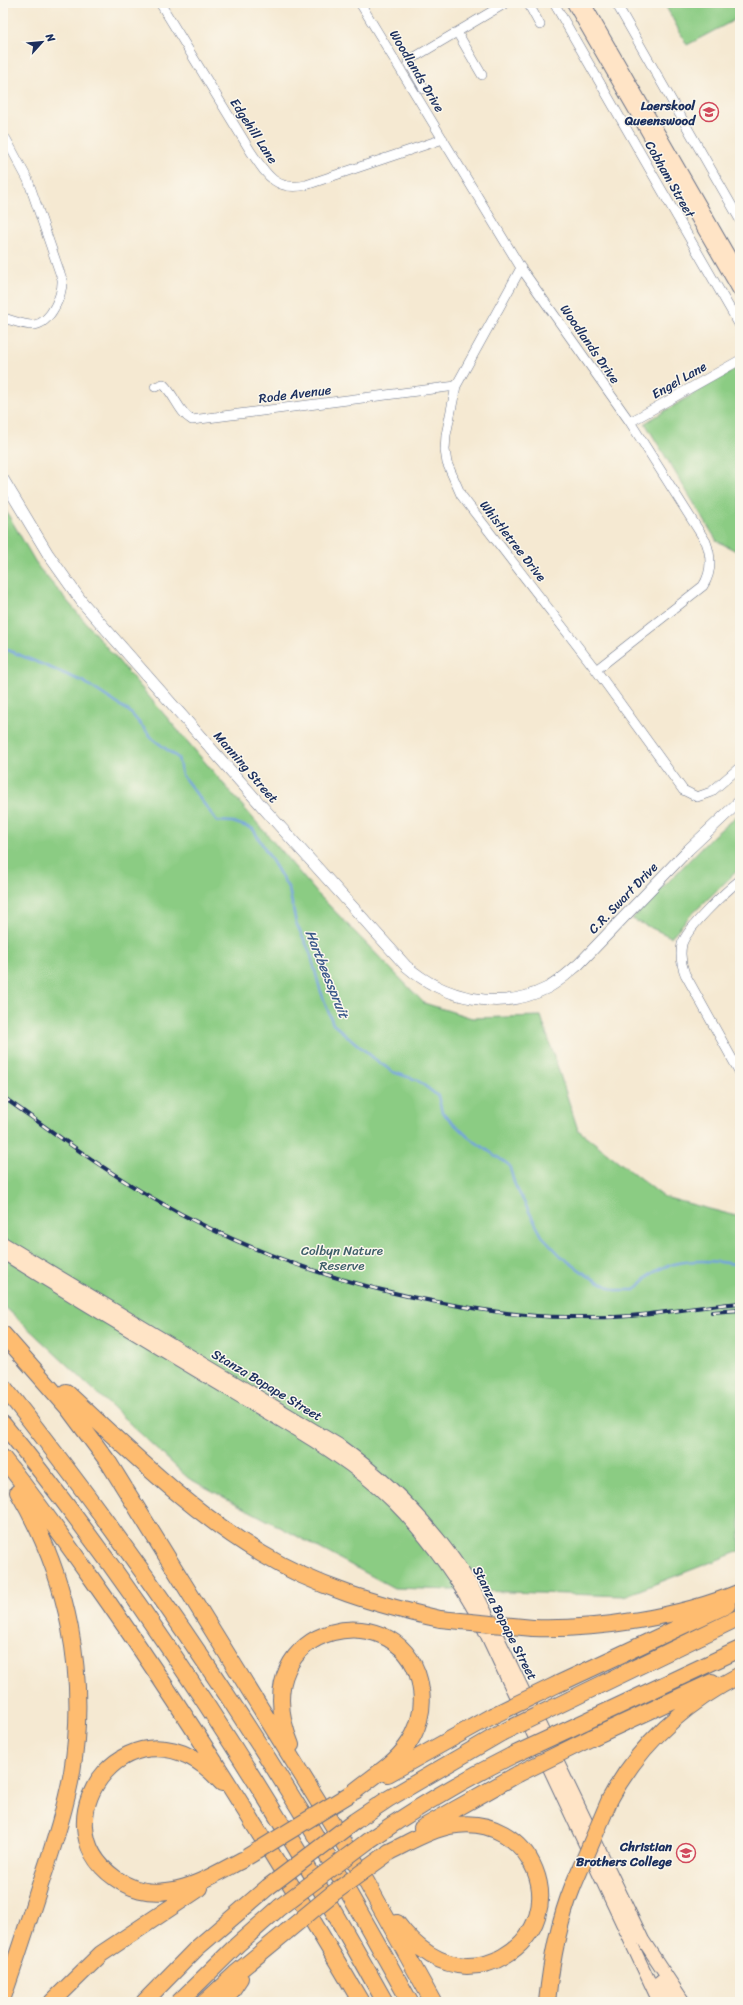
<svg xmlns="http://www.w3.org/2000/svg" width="743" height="2005" font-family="Sriracha,sans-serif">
	<rect width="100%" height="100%" fill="#fbf7ec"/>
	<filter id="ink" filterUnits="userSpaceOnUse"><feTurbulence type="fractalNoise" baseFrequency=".025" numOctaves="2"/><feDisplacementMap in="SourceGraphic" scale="8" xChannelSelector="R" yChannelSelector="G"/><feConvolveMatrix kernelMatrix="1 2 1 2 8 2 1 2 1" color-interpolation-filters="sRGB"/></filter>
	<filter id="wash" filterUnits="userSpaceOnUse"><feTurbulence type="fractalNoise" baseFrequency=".012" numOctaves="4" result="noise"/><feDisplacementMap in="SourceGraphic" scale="16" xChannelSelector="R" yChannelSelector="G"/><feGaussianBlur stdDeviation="0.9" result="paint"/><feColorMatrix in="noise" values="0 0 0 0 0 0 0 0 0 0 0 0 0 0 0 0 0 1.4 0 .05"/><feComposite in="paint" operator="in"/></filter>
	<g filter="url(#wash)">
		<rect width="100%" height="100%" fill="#f5e9d2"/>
		<path fill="#8bcc83" stroke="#537e70" d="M664 3H740V17L687 45Z
			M740 366V553L717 541 645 423Z
			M3 506 39 568 317 893 424 1003 472 1018 541 1016 578 1130 664 1197 740 1217V1551L624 1596 394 1588 188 1478 3 1305Z
			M740 813V868L688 918 671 937 632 919 712 837Z"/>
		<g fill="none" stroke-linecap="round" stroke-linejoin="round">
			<path stroke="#73a3dd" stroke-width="2.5" d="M3 648 84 682 130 712 153 739 178 758 182 775 217 821 233 822 253 829 289 889 296 923 310 952 320 989 333 1024 376 1060 393 1072 417 1080 438 1096 442 1112 468 1137 509 1165 515 1185 542 1236 562 1257 588 1276 615 1290H635C640 1285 645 1279 650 1275 674 1257 713 1260 740 1265"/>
		</g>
	</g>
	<g filter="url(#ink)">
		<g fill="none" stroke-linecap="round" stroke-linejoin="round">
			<g stroke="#677087" stroke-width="10">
				<path id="minor" d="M160 3 251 152C266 174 276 192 306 185L443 139
					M360 3 521 268 630 422 706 542C712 558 712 572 703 586L596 670
					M528 3 540 25
					M554 3 740 326
					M616 3 740 220
					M482 75 457 32 506 3
					M424 89 408 61 457 32
					M521 268 456 386 446 435 445 450 447 463 461 495 596 670 683 790 697 797 711 792 740 767
					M3 318C12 320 25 326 34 325 51 323 63 294 62 279L28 180 6 139
					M155 387 163 384C175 395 179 413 192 420L456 386
					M630 422 740 360
					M740 880C726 891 687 928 682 944 680 954 681 964 685 974L740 1073"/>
			</g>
			<g stroke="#677087" stroke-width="12">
				<path id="tertiary" d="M3 479 48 554 82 602 267 812 406 966C444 999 500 1012 547 988 559 982 568 973 579 964L688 850 740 801"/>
			</g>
			<g stroke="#677087" stroke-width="14">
				<path id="secondary" d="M573 3 740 292
					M584 3 740 275
					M3 1243 339 1445C396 1486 443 1536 478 1596L643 1940 684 2002
					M3 1253C81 1302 160 1349 239 1396 292 1428 349 1458 393 1502 428 1537 456 1577 480 1621L659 2002
					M661 1980 672 2002"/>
			</g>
			<g stroke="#677087" stroke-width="18">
				<path id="motorway" d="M3 1334 68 1408 109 1463 323 1809 357 1865 433 2002
					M3 1386C109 1520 208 1660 297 1805 337 1870 373 1936 410 2002
					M66 1392C128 1449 188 1510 262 1554 316 1587 378 1605 440 1619
					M3 1424C149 1604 273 1801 385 2002
					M3 1458C34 1497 63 1538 92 1579 189 1716 276 1858 361 2002
					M533 1628C597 1630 681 1617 740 1592
					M558 1684 727 1605
					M571 1699 740 1617
					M578 1725 740 1649
					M591 1738 712 1682
					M291 1745C239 1618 409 1590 421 1690 424 1710 418 1731 406 1747 393 1765 372 1777 355 1791
					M388 1774 492 1716
					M222 1783C135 1685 33 1820 115 1878 130 1889 149 1894 167 1891 194 1888 219 1872 242 1860
					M610 1799C639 1745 685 1703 740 1675
					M355 1821 388 1799 501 1733
					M422 1828 518 1774
					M368 1841C414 1809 461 1781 511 1756
					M389 1852C408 1843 429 1830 450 1826 533 1810 575 1915 504 1956 493 1963 480 1966 467 1966 437 1965 414 1946 397 1923
					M3 1997C16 1960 28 1923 40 1885 53 1848 65 1811 72 1772 88 1675 68 1576 18 1492
					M52 2002 101 1954 200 1888
					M144 2002 197 1948 268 1887
					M179 2002 237 1945 280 1907
					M205 2002 235 1974 286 1932
					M224 2002 240 1978
					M547 2002C551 1963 558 1923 573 1886"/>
			</g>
			<use href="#minor" stroke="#fff" stroke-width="9"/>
			<use href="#tertiary" stroke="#fff" stroke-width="11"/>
			<use href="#secondary" stroke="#ffe4c6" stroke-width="12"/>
			<use href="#motorway" stroke="#febc70" stroke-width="16"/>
			<g stroke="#1b2f5e" stroke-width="4">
				<path id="rail" d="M3 1097C53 1132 102 1169 154 1199 246 1252 344 1286 448 1304 487 1311 526 1317 566 1317 587 1317 609 1318 630 1316 667 1313 703 1306 740 1303
					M712 1312 740 1310"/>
			</g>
			<use href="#rail" stroke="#fbf7ec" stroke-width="2.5" stroke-dasharray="8" stroke-linecap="butt"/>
			<g stroke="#677087" stroke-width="18" stroke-linecap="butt">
				<path id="motorway-bridge" d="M440 1619 533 1628
					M492 1716 558 1684
					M501 1733 571 1699
					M511 1756 578 1725
					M518 1774 591 1738
					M247 1857 350 1794
					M573 1886 610 1799
					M268 1887 355 1821
					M280 1907 368 1841
					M286 1932 332 1894 387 1854"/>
			</g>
			<use href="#motorway-bridge" stroke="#febc70" stroke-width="16"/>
		</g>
	</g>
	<defs>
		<g id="school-ring" transform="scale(1)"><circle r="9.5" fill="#fbf7ec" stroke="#d1495b" stroke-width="1.5"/><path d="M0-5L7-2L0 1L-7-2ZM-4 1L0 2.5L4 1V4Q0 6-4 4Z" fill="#d1495b"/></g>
	</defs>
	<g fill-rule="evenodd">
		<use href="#school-ring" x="709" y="112"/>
		<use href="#school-ring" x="686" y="1853"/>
	</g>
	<g text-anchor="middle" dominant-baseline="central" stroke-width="3" stroke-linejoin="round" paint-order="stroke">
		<g font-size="13" fill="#1b2f5e" stroke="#fbf7ec">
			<text transform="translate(417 71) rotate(59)">Woodlands Drive</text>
			<text transform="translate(254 131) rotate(57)">Edgehill Lane</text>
			<text transform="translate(670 179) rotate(60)">Cobham Street</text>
			<text transform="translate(590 344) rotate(55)">Woodlands Drive</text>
			<text transform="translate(679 380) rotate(-30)">Engel Lane</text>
			<text transform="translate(295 394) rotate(-7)">Rode Avenue</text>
			<text transform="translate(513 541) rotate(52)">Whistletree Drive</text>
			<text transform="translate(246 767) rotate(49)">Manning Street</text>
			<text transform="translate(623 898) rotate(-46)">C.R. Swart Drive</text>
			<text transform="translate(267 1385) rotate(31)">Stanza Bopape Street</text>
			<text transform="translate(505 1623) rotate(63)">Stanza Bopape Street</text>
		</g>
		<g font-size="13" font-weight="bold" fill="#1b2f5e" stroke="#fbf7ec" text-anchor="end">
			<text x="695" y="105">Laerskool<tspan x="695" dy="15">Queenswood</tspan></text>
			<text x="672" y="1846">Christian<tspan x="672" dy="15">Brothers College</tspan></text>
		</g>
		<g font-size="13" fill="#3d5e69" stroke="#fbf7ec">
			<text x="342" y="1250">Colbyn Nature<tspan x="342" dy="15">Reserve</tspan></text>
		</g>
		<g font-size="14" font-style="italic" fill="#3a588a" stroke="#fbf7ec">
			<text transform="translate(327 974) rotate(68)">Hartbeesspruit</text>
		</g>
	</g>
	<rect width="743" height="2005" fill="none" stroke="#fbf7ec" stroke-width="16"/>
	<g transform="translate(42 42) rotate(63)" stroke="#fbf7ec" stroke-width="3" paint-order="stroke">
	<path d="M0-3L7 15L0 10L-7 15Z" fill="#1b2f5e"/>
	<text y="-6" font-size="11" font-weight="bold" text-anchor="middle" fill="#1b2f5e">N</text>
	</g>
</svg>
